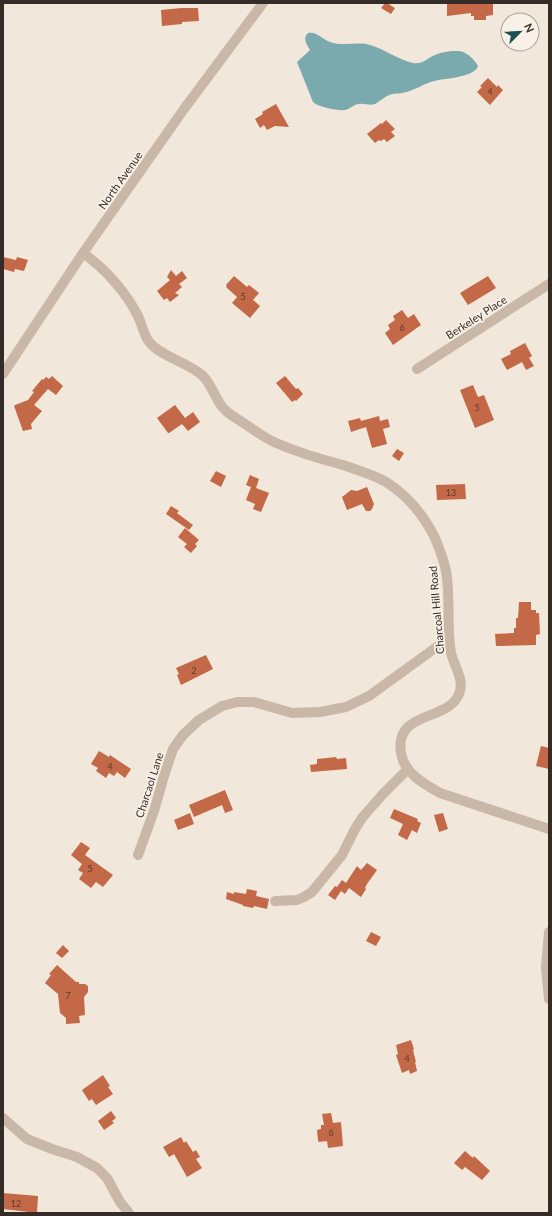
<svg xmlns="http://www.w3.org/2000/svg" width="552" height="1216" font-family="Lato,sans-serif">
	<rect width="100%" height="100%" fill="#f1e7db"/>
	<path fill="#7aaaad" d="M308 33C317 31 323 40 330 42 343 47 358 41 370 45 384 49 399 60 413 63 422 65 427 58 435 55 441 52 460 49 465 53 471 56 475 61 478 66 476 73 465 75 458 77 449 79 442 79 434 81 423 84 414 91 402 93 399 94 396 93 393 94 386 95 381 101 375 104 369 106 365 103 359 104 354 104 350 109 345 110 338 111 318 107 313 102L297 62 310 50C307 44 302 39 308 33Z"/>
	<path fill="#c36947" d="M385 3H387L395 8 391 14 381 8Z
		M447 3H493V15L486 16V20H474V16H471V13L447 16Z
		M181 8H198L199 21 182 22V24L162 26 161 10Z
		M488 78 497 87 498 85 503 90 490 105 477 92 482 87 480 86Z
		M276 104 289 127 275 126 267 130 264 125 260 128 255 119 263 114 262 112Z
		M386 120 395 129 391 132 395 136 387 142 384 139 381 141 379 140 375 143 367 134 381 123 382 124Z
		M3 257 16 260 17 257 28 260 24 271 15 269 14 272 3 269Z
		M171 270 176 276 182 271 187 278 179 284 182 287 175 293 179 295 170 302 167 298 164 300 157 291 170 280 167 277Z
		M234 276 247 287 249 285 259 293 253 300 260 306 250 318 232 303 237 297 226 287 227 286 226 285Z
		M488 276 496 288 468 305 460 293Z
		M402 310 408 318 414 314 421 325 393 345 385 333 390 329 388 325 395 320 393 316Z
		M525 343 532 356 529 358 534 366 526 370 522 362 507 370 501 359 511 354 510 351Z
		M52 376 63 386 56 395 48 389 34 405 42 411 31 424 32 429 23 431 14 406 15 405 28 400 34 392 32 391 42 379 43 380 46 377 49 379Z
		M285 376 296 389 298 388 303 394 296 401 295 400 292 402 276 383Z
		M473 385 478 397 484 395 494 420 475 428 460 390Z
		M175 405 185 418 193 412 200 422 188 431 182 424 169 433H168L157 418Z
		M379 416 380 421 388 419 390 427 383 429 387 444 372 448 366 427 351 432 348 421 360 418 361 421Z
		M397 449 404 453 399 461 392 456Z
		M216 471 226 476 221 487 210 481Z
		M250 475 259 479 256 488 269 493 261 512 253 509 255 504 246 500 251 487 246 485Z
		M465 484 466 499 437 500 436 485Z
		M367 487 374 504 372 509 370 511H366L362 504 347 510 342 497 351 490 357 491Z
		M171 506 179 511 177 513 193 525 189 530 166 514Z
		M185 528 199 540 195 544 197 546 191 553 184 547 187 544 178 537Z
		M519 602H531V610H536V613H539L540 634 536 635V645L496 646 495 634 514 633V628H516V618H518Z
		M206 655 213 669 181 685 177 675 179 674 176 668Z
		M541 746 549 748V769L536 766Z
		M99 751 109 757 110 755 131 769 125 778 117 772 114 776 109 773 106 778 96 771 98 768 91 764Z
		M336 757 337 759 346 758 347 769 311 772 310 765 317 764V759Z
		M225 790 233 810 225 813 222 805 194 817 189 805Z
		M394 809 418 819 417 821 421 823 417 833 412 830 407 840 398 835 403 824 390 818Z
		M190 813 194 824 178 830 174 820Z
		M443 813 448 829 439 832 434 815Z
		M81 842 90 848 85 855 113 875 103 887 96 882 91 888 79 879 83 873 78 870 82 864 71 855Z
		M367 863 377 870 367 884 365 888 366 889 361 897 349 888 345 894 341 891 335 900 328 895 335 886 337 887 342 880 346 883 357 866 361 870Z
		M247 889 257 891 256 896 269 899 267 909 254 906 253 908 243 906V905L226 899 227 892 234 894V892L246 894Z
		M371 932 381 937 376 946 366 941Z
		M63 945 69 951 62 958 56 953Z
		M57 965 76 982H79V984H85L88 986V992L84 997 85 1015 79 1016 80 1023 66 1024V1018L60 1013 58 994 45 983 51 975 49 974Z
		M411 1040 414 1049 413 1050 416 1062H415L417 1071 410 1074 409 1070 402 1073 396 1055 398 1054 396 1045Z
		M103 1075 110 1086 108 1087 113 1094 96 1105 92 1099 89 1101 82 1090Z
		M111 1111 116 1118 112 1121 114 1123 104 1130 98 1121Z
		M331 1113 333 1123 341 1122 343 1146 328 1148 327 1141 319 1142 318 1140 317 1130 321 1129V1125H324L322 1114Z
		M181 1137 184 1143 186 1141 193 1152 196 1150 200 1157 196 1159 202 1168 187 1177 174 1154 169 1157 163 1147Z
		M465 1151 473 1158 474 1156 490 1171 482 1180 465 1167 462 1170 454 1163Z
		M3 1193 38 1196 37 1213 3 1209Z"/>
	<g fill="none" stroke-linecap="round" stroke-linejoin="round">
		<path stroke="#c9b8a7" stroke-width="10" d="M83 253C105 269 124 290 137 314 142 323 143 335 150 343 162 357 188 362 203 376 211 384 213 393 219 402 223 410 232 416 239 420 251 428 263 437 276 443 297 452 320 459 343 465 357 470 373 474 386 482 407 495 424 516 435 538 439 548 444 560 446 571 451 598 446 626 451 653 454 666 465 680 459 694 448 722 394 710 401 753 404 773 424 784 440 793L549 829
			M417 369 549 284
			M3 374 83 253 184 109 263 3
			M138 855 154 811 164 776 173 749 183 735 199 720 222 706 237 702H254L292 713 320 712 346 707 369 696 449 638
			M275 901 297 900 304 897 312 892 342 855 355 829 362 818 382 795 408 769
			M549 932 546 967 549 999
			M3 1118 27 1139 52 1149 77 1157 97 1168 107 1178 120 1202 129 1213"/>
	</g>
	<g text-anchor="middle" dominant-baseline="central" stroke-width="3.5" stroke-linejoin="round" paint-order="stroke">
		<g font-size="9" fill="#583b2f">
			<text x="490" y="91">4</text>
			<text x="243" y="296">5</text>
			<text x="402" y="327">6</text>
			<text x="477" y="407">5</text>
			<text x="451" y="492">13</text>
			<text x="194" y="670">2</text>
			<text x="110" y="766">4</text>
			<text x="90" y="868">5</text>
			<text x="68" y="995">7</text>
			<text x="407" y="1058">4</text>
			<text x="331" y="1132">6</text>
			<text x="16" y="1203">12</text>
		</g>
		<g font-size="11" fill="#352c27" stroke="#f9f1e7">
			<text transform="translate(120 180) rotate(-55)">North Avenue</text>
			<text transform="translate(476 317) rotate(-33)">Berkeley Place</text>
			<text transform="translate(436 610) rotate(-95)">Charcoal Hill Road</text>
			<text transform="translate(149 785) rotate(-72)">Charcaol Lane</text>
		</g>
	</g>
	<rect width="552" height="1216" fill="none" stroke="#352c27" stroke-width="8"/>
	<g transform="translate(520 32) rotate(66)"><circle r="19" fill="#f9f1e7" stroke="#aba29a"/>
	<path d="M0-3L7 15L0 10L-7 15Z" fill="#1e5056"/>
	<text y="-6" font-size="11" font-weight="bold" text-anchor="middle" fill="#352c27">N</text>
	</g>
</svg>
